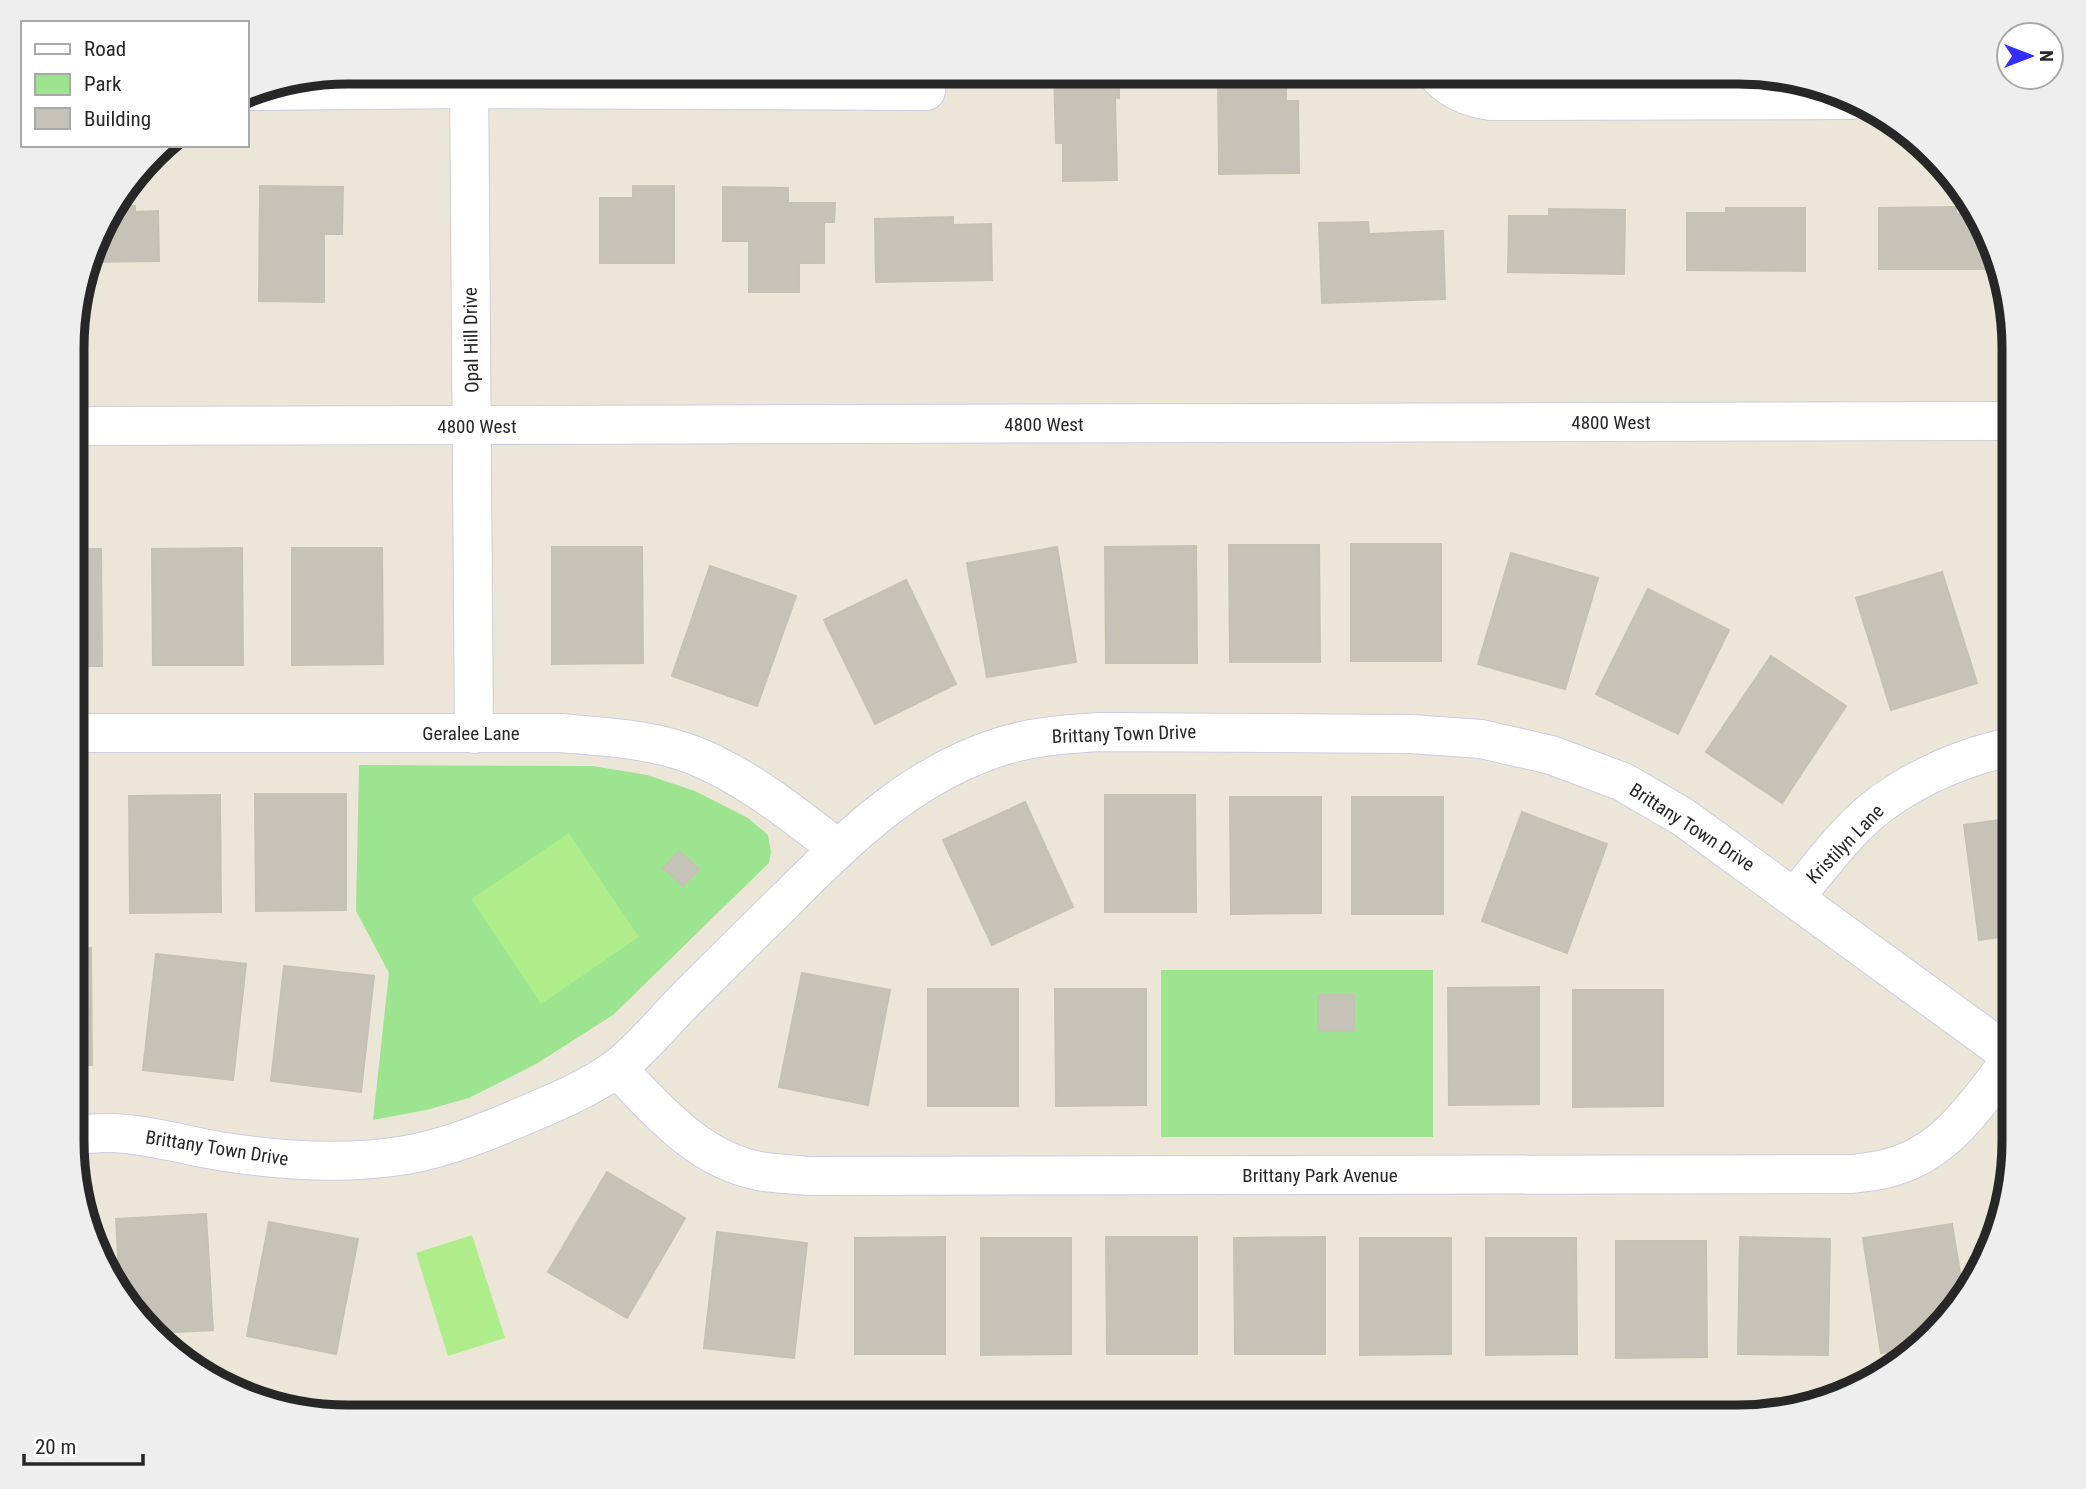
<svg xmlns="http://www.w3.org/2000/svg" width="2086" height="1489" font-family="'Roboto Condensed',sans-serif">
	<rect width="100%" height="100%" fill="#ebe6d7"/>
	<path fill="#9ce490" d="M359 765 593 766 647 775 695 791 748 818 768 835 771 852 769 863 613 1015 536 1064 469 1098 426 1110 373 1120 389 973 356 911Z
		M1161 970H1433V1137H1161Z"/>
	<path fill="#afed8b" d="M569 833 639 937 541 1004 471 899Z
		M472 1235 505 1338 448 1356 416 1253Z"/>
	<path fill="#c5c2b7" stroke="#c5c2b1" stroke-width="2" d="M1054 72H1119V98H1115L1117 180 1063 181V143H1056Z
		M1218 72H1286V101H1298L1299 173 1219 174Z
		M260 186 343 187 342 234H324V302L259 301Z
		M633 186H674V263H600V198H633Z
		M723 187 788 188V203H835L834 222H824V263H799V292H749V241H723Z
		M122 197 123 206H135V212L158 211 159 261 89 262 100 226Z
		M1956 207V214H1976L1986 226 1993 253V269H1879V208Z
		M1726 208H1805V271L1687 270V213H1726Z
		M1549 209 1625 210 1624 274 1508 272 1509 216H1549Z
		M953 217V225L991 224 992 280 876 282 875 219Z
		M1368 222 1369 234 1443 231 1445 299 1322 303 1319 223Z
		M1351 544H1441V661H1351Z
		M1229 545H1319L1320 662H1230Z
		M1196 546 1197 663H1106L1105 547Z
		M552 547H642L643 663 552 664Z
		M1057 547 1076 662 987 677 967 563Z
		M242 548 243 665H153L152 549Z
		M292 548H382L383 664 292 665Z
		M74 549H101L102 666H74Z
		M1511 553 1598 578 1565 689 1478 664Z
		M2014 553V669L2007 670 1999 554Z
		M710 566 796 596 757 706 672 676Z
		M1942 572 1977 683 1891 710 1856 598Z
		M906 580 956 684 875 724 824 620Z
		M1648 589 1729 630 1678 734 1596 694Z
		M1771 656 1846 706 1782 803 1706 752Z
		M255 794H346V910L256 911Z
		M86 795V912H74V796Z
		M220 795 221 912 130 913 129 796Z
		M1105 795H1195L1196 912H1105Z
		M1230 797H1321V913L1231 914Z
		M1352 797H1443V914H1352Z
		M1025 802 1073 907 992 945 943 840Z
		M1522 812 1607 844 1567 953 1482 921Z
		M2014 818V935L1979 940 1964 825Z
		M679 851 699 869 683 886 663 868Z
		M74 948H91L92 1065H74Z
		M156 954 246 964 233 1080 143 1070Z
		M284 966 374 976 361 1092 271 1081Z
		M802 973 890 990 868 1105 779 1087Z
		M1539 987V1104L1449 1105 1448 988Z
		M928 989H1018V1106H928Z
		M1055 989H1146V1105L1056 1106Z
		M1573 990H1663V1106L1573 1107Z
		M1318 995H1354V1031H1318Z
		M607 1172 685 1218 627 1318 548 1272Z
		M206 1214 213 1330 156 1333 120 1292 116 1219Z
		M269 1222 358 1239 336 1354 247 1336Z
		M1952 1224 1964 1297 1957 1309 1909 1349 1881 1353 1863 1238Z
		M717 1232 807 1243 794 1358 704 1348Z
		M945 1237V1354H855V1238Z
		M1106 1237H1197V1354H1107Z
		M1325 1237V1354H1235L1234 1238Z
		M1740 1237 1830 1239 1828 1355 1738 1354Z
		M981 1238H1071V1354L981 1355Z
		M1360 1238H1451V1354L1360 1355Z
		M1486 1238H1576L1577 1354 1486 1355Z
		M1616 1241H1706L1707 1357 1616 1358Z"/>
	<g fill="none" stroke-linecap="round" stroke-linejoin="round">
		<g stroke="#cdcce1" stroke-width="40">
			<path id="minor" d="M469 72 474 734
				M1435 72C1449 90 1470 98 1491 101L1852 100
				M251 91 469 89 926 91V72
				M74 733H560C606 737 655 739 698 757 750 779 793 814 837 848
				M1795 897C1822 865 1848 828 1882 803 1921 775 1967 756 2014 746
				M617 1068C657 1110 699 1160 759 1171 775 1174 792 1174 808 1176L1852 1174C1866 1172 1882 1171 1895 1166 1949 1150 1980 1099 2013 1057
				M74 1136C123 1126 171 1143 219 1151 280 1161 345 1165 406 1155 446 1148 486 1132 523 1116 554 1103 590 1088 617 1068 640 1051 667 1018 688 997 721 964 754 931 788 898 851 834 917 771 1006 745 1037 736 1068 734 1099 732L1411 734 1481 739 1551 755 1623 782 1683 817 2014 1058"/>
		</g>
		<g stroke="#cdcce1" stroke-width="40">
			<path id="secondary" d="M74 426 2014 421"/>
		</g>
		<use href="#minor" stroke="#fff" stroke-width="38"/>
		<use href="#secondary" stroke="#fff" stroke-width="38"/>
	</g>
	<g text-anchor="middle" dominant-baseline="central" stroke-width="7" stroke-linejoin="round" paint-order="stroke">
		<g font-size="19" fill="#272727" stroke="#fff">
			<text transform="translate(471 340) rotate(-91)">Opal Hill Drive</text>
			<text x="1611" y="422">4800 West</text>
			<text x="1044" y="424">4800 West</text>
			<text x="477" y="426">4800 West</text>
			<text x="471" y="733">Geralee Lane</text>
			<text transform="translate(1124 734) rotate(-2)">Brittany Town Drive</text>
			<text transform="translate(1692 827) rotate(33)">Brittany Town Drive</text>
			<text transform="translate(1845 844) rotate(-46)">Kristilyn Lane</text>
			<text transform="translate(217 1148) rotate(9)">Brittany Town Drive</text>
			<text x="1320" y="1175">Brittany Park Avenue</text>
		</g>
	</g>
	<path d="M0 0H2086V1489H0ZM348 84H1738A264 264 0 0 1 2002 348V1141A264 264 0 0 1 1738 1405H348A264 264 0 0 1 84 1141V348A264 264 0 0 1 348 84Z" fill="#eee" fill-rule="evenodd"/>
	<path fill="none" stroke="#272727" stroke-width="9" d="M348 84H1738A264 264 0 0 1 2002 348V1141A264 264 0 0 1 1738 1405H348A264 264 0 0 1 84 1141V348A264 264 0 0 1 348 84Z"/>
	<rect x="21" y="21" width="228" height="126" fill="#ffffff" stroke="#a9a9a9" stroke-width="2"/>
	<rect x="35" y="44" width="35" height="10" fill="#ffffff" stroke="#a9a9a9" stroke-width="2"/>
	<text x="84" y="56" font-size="21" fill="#272727">Road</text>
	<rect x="35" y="74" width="35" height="21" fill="#9ce490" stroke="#a9a9a9" stroke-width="2"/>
	<text x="84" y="91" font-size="21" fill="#272727">Park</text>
	<rect x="35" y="108" width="35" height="21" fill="#c5c2b7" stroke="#a9a9a9" stroke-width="2"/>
	<text x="84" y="126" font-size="21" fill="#272727">Building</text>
	<g transform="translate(2030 56) rotate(90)"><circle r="33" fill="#ffffff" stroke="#a9a9a9" stroke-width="2"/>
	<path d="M0-5L12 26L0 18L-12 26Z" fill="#3330ff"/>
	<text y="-10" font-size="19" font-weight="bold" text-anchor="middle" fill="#272727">N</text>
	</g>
	<path d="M24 1454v10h119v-10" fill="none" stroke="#272727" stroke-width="3.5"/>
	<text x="35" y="1454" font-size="21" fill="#272727" stroke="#ffffff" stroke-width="5" paint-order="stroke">20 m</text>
</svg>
